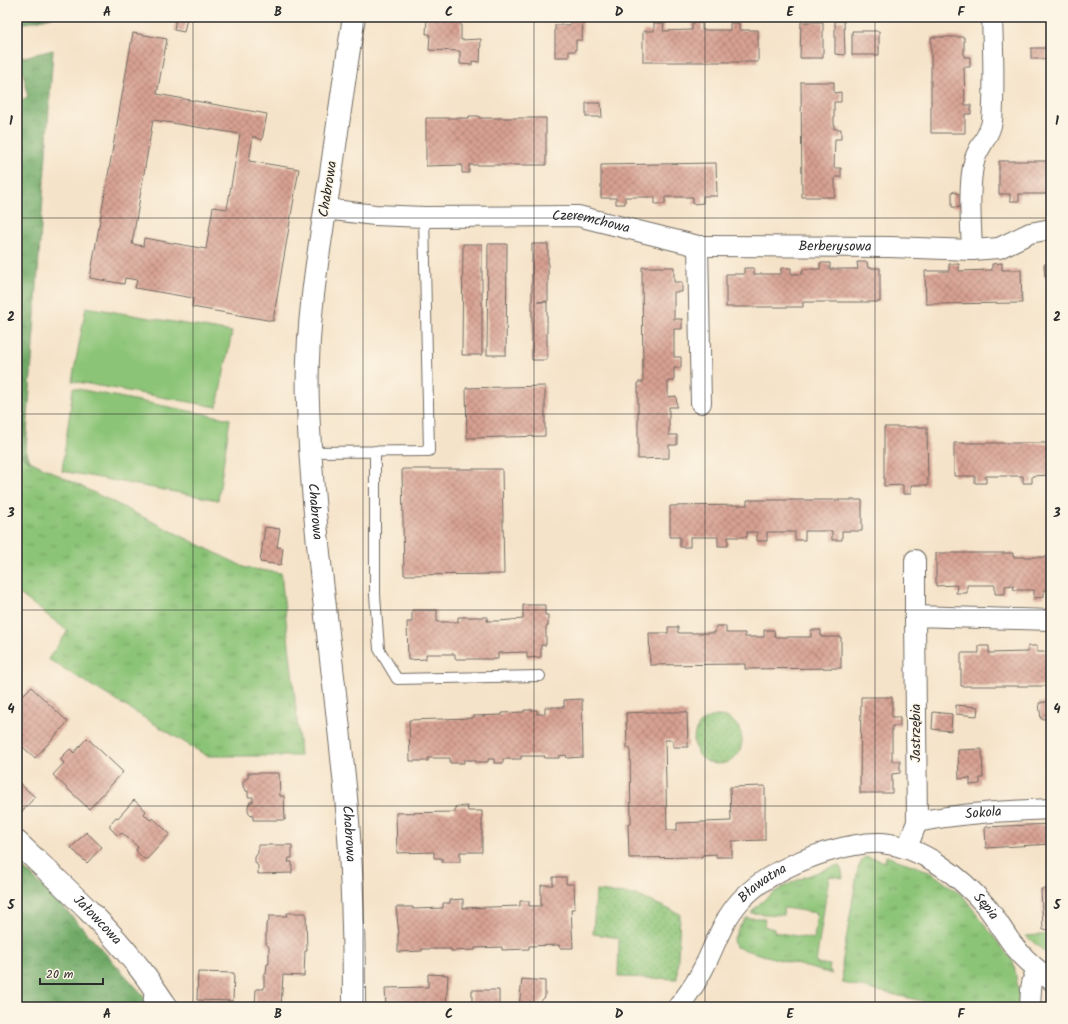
<svg xmlns="http://www.w3.org/2000/svg" width="1068" height="1024" font-family="Kalam,sans-serif">
	<defs>
		<pattern id="grass-tufts" width="24" height="20" patternUnits="userSpaceOnUse"><rect width="24" height="20" fill="#8cc477"/><path d="M3 7l-1-3M5 7V3M7 7l1-3M15 17l-1-3M17 17v-4M19 17l1-3" fill="none" stroke="#739f62"/></pattern>
		<pattern id="forest-crowns" width="20" height="18" patternUnits="userSpaceOnUse"><rect width="20" height="18" fill="#71aa68"/><path d="M2 6a3 3 0 1 1 6 0M12 15a3 3 0 1 1 6 0" fill="none" stroke="#5d8b56"/></pattern>
		<pattern id="park-dots" width="8" height="8" patternUnits="userSpaceOnUse"><rect width="8" height="8" fill="#8cc477"/><path d="M2 2h.1M6 6h.1" fill="none" stroke="#739f62" stroke-width="1.8" stroke-linecap="round"/></pattern>
		<pattern id="building-cross-hatch" width="8" height="8" patternUnits="userSpaceOnUse"><rect width="8" height="8" fill="#d7a092"/><path d="M0 0l8 8M0 8l8-8" fill="none" stroke="#af8377"/></pattern>
	</defs>
	<rect width="100%" height="100%" fill="#fcf5e5"/>
	<filter id="ink" filterUnits="userSpaceOnUse"><feTurbulence type="fractalNoise" baseFrequency=".025" numOctaves="2"/><feDisplacementMap in="SourceGraphic" scale="8" xChannelSelector="R" yChannelSelector="G"/><feConvolveMatrix kernelMatrix="1 2 1 2 8 2 1 2 1" color-interpolation-filters="sRGB"/></filter>
	<filter id="wash" filterUnits="userSpaceOnUse"><feTurbulence type="fractalNoise" baseFrequency=".012" numOctaves="4" result="noise"/><feDisplacementMap in="SourceGraphic" scale="16" xChannelSelector="R" yChannelSelector="G"/><feGaussianBlur stdDeviation="0.9" result="paint"/><feColorMatrix in="noise" values="0 0 0 0 0 0 0 0 0 0 0 0 0 0 0 0 0 1.4 0 .05"/><feComposite in="paint" operator="in"/></filter>
	<g filter="url(#wash)">
		<rect width="100%" height="100%" fill="#f5e3c9"/>
		<path fill="url(#grass-tufts)" stroke="#5c7851" d="M17 453 30 461 246 568 281 573C287 634 296 695 300 756H207L48 659 68 631 17 592Z
			M886 856 921 868 933 874 963 896 1003 949 1013 961 1022 1007H948L843 983 842 964 858 868 864 857 877 859 885 862Z
			M839 865 842 871 843 878 829 876 816 963 830 965 829 970 832 974 755 953 736 947 733 941 738 929 746 918H765L764 926 774 929V932L814 939 817 913 784 908 783 915 751 913C772 887 808 875 839 865Z"/>
		<path fill="url(#forest-crowns)" stroke="#4e6a4a" d="M17 17H52L17 25Z
			M53 50 26 449 30 461 17 453V100L28 98 20 58Z
			M17 862 57 900 154 1007H17Z"/>
		<path fill="url(#park-dots)" stroke="#5c7851" d="M694 740a24 24 0 1 1 48 0a24 24 0 1 1-48 0Z
			M596 891 636 895 680 914 677 979 618 977 619 938 593 934Z"/>
		<path fill="#8cc477" stroke="#5c7851" d="M86 307 232 332 217 407 72 381Z
			M73 388 230 419 218 500 62 471Z
			M1051 934V957L1026 936Z"/>
		<g id="blocks">
			<path fill="url(#building-cross-hatch)" fill-rule="evenodd" d="M176 17 187 18 184 32 174 30Z
				M431 17H461V40L481 39 480 62 472 61V65L460 64V51L429 50 430 34H426L427 18Z
				M570 17H583L582 40H576V51H569V57H555V25H570Z
				M835 21H844L845 55 835 54Z
				M801 22H823V58H800Z
				M654 23H664L663 31 692 30V23H702V30H730V23H739V30H758V62H643V31H654Z
				M852 31H879V55H852Z
				M133 33 167 39 157 94 267 114 262 140 253 136 249 161 299 169 273 321 192 307 193 298 135 288 137 280 125 278 124 284 90 278ZM153 120 240 134 227 209 213 207 206 249 144 238 143 246 132 244Z
				M931 37H964V57H970V67H964L965 105H971V114H965V133H931Z
				M1031 48H1047V59H1031Z
				M801 82H834V93L841 92V102H834V129H841V139H835L834 168H841V177H835V197H802Z
				M586 103H601L602 117H586Z
				M469 116H479V118H546V165H469V173H462V165L426 166V118H469Z
				M999 161H1051V200H1047V194H1019V201H1010V194H999Z
				M716 163 717 196H703V203L693 204V197H665V204H655V197H625V204H616V198H601V165Z
				M952 191 966 197V208L952 207Z
				M463 244H482V355H462Z
				M488 244H507L506 355H487Z
				M532 244H548V301L537 302H547V360H532Z
				M857 262H867L868 268H880V302H803V307H726V274H744V268H754V274H781V268H791V274H802L803 269H820V263H830V269H858Z
				M1002 263V270H1021L1022 303 926 304 925 271H949V264H959V271L992 270V264Z
				M1044 264H1051V277H1045Z
				M642 267H674V282H682V292H674V319H682V329H674V357H681V368H674V381H668V397L676 396 677 407H669V435H677V445H669V458L638 459V382H643Z
				M545 386V436L467 438 466 388Z
				M884 427H927L928 485H911V494H903V485L884 486Z
				M954 443H1051V475L1032 476V483H1023V476H986V483H975V476H954Z
				M402 469H502L504 574 404 575Z
				M747 500H862V531H842V540H832V531H805V540H795V532H767V541H757V532H747V537H728V546H718V537H690V547H680V537H670V506L747 505Z
				M265 527 280 529 277 547 283 548 281 565 260 562Z
				M936 553H1013V557H1051V590H1044V597L1034 598V590H1014L1013 585 1005 586V594H995V585H967V593H956L957 585 936 586Z
				M523 605H545V615H548V626L546 627V645H541V657L527 658V652L498 653V659H455V654H426V659L408 660 407 622H412V610H437V622H458V617H488L487 621H498L523 619Z
				M716 626H726V633H745V637H764V630H774L775 637H811V630H821V637H841V668L745 669V664L650 665 649 633H668V627H678V633H715Z
				M979 646H989V653L1028 652V646H1037V652H1051V686H961V653H979Z
				M31 687 68 722 35 758 17 742V701Z
				M861 697H892V717H900V726H892V761H900V773L892 774V793H860Z
				M582 699 583 757 567 758 566 755 559 756V758H544L545 756H521V759H503V763H494V759H488V762H475V760H464V763H450V758H428V761H410L409 720 473 718V716L502 715V713L524 712V710H537V714H545V707H564V700Z
				M1051 701V718L1041 719 1039 703Z
				M956 705 978 707 977 716 956 714Z
				M646 712H687L688 747H673V740H665L667 830H677V823L731 821 730 787 765 786V840L732 841V857H716V854L702 855V857L629 858 628 824H631L630 748H627L626 713Z
				M933 712 952 714 951 731 932 729Z
				M87 738 123 772 89 809 53 775 64 763 60 759 70 749 74 753Z
				M982 749 983 778H980V784L970 785V778L959 779 958 750Z
				M248 773H279L280 796H284L285 820H253V814L250 815 248 810V806L250 802H253V797H248V791H246L243 787V782L245 779 248 778Z
				M17 781 35 797 17 817Z
				M134 800 146 811 144 814 149 819 151 820 153 818 170 834 147 859H144L137 852 136 849 138 847 122 833 121 834 117 835 110 828V824L116 817 118 818Z
				M467 806 468 811H482V852H460V862H442V858H434V852L397 853 396 813 455 812V807Z
				M1051 824V844L986 848 985 827Z
				M86 832 102 847 87 863 71 848Z
				M258 845H292V858H289L288 862H292V873L258 874V866L255 862V857L258 853Z
				M553 877H566V884H574L575 909H571L573 948H560L559 945 529 946V949L502 950V947L475 948V950L451 951V949H422V951L398 952V934H399L396 907H413V909L443 908V903H450V900L463 899V908L520 906V901H529V906H541V885H553Z
				M1041 889H1051V929L1043 930Z
				M287 913H306L307 951H305L304 976 283 975 281 1007H255L256 989H264V974H266L267 964H269V947L266 944V924L269 921V916H287Z
				M198 972 234 973 233 1001 197 1000Z
				M428 974 448 975 446 1007H386L385 988 428 987Z
				M522 979 545 981V997L535 1007H519Z
				M472 990H499V1007H472Z"/>
		</g>
	</g>
	<g filter="url(#ink)">
		<use href="#blocks" fill-opacity="0" stroke="#726b62" stroke-width="1"/>
		<g fill="none" stroke-linecap="round" stroke-linejoin="round">
			<g stroke="#726b62" stroke-width="12">
				<path id="service" d="M375 451V595L379 649 397 679 540 676
					M311 452 429 451 424 217
					M148 1007 150 987"/>
			</g>
			<g stroke="#726b62" stroke-width="22">
				<g id="minor">
					<path id="s1" d="M325 209 375 215 424 217 578 216 698 246 701 403"/>
					<path id="s2" d="M698 246 890 247 972 250 999 248 1030 233 1051 229"/>
					<path d="M972 250C971 224 968 187 974 162 977 147 990 137 992 121 995 86 993 51 992 17"/>
					<path d="M915 560V616"/>
					<path id="s3" d="M917 822C961 813 1006 811 1051 809"/>
					<path d="M907 848 917 822 915 616 1051 620"/>
					<path id="s4" d="M678 1007C687 996 696 983 703 969 715 946 722 921 740 901 763 876 794 862 826 852 843 847 864 842 882 843 923 847 960 876 986 906 998 920 1006 938 1019 952 1029 963 1040 972 1051 980"/>
					<path d="M1030 1007C1031 993 1030 982 1037 970"/>
				</g>
			</g>
			<g stroke="#726b62" stroke-width="24">
				<g id="tertiary">
					<path id="s5" d="M354 17C345 71 338 126 330 180 318 254 305 329 308 404 312 526 331 646 343 767 352 847 354 927 354 1007"/>
					<path id="s6" d="M17 842C58 881 102 920 137 965 148 978 157 993 167 1007"/>
				</g>
			</g>
			<use href="#service" stroke="#fff" stroke-width="10"/>
			<use href="#minor" stroke="#fff" stroke-width="20"/>
			<use href="#tertiary" stroke="#fff" stroke-width="22"/>
		</g>
	</g>
	<path fill="none" stroke="#2b2b2b" stroke-width="1" stroke-opacity="0.55" d="M193 17V1007M363 17V1007M534 17V1007M705 17V1007M875 17V1007M17 218H1051M17 414H1051M17 610H1051M17 806H1051"/>
	<g text-anchor="middle" dominant-baseline="central" stroke-width="3" stroke-linejoin="round" paint-order="stroke">
		<g font-size="14" fill="#2b2b2b" stroke="#fcf5e5">
			<text transform="translate(328 189) rotate(-81)">Chabrowa</text>
			<text stroke="none"><textPath href="#s1" startOffset="267">Czeremchowa</textPath></text>
			<text stroke="none"><textPath href="#s2" startOffset="137">Berberysowa</textPath></text>
			<text stroke="none"><textPath href="#s5" startOffset="498">Chabrowa</textPath></text>
			<text transform="translate(916 733) rotate(-90)">Jastrzębia</text>
			<text stroke="none"><textPath href="#s3" startOffset="67">Sokola</textPath></text>
			<text stroke="none"><textPath href="#s5" startOffset="822">Chabrowa</textPath></text>
			<text stroke="none"><textPath href="#s4" startOffset="152">Bławatna</textPath></text>
			<text stroke="none"><textPath href="#s4" startOffset="405">Sępia</textPath></text>
			<text stroke="none"><textPath href="#s6" startOffset="112">Jałowcowa</textPath></text>
		</g>
	</g>
	<rect width="1068" height="1024" fill="none" stroke="#fcf5e5" stroke-width="44"/>
	<path d="M40 978v6h63v-6" fill="none" stroke="#2b2b2b" stroke-width="2"/>
	<text x="46" y="978" font-size="12" fill="#2b2b2b" stroke="#fcf5e5" stroke-width="3" paint-order="stroke">20 m</text>
	<rect x="22" y="22" width="1024" height="980" fill="none" stroke="#2b2b2b" stroke-width="1.5"/>
	<g font-size="13" text-anchor="middle" font-weight="bold" fill="#2b2b2b">
		<text x="107" y="16">A</text>
		<text x="278" y="16">B</text>
		<text x="449" y="16">C</text>
		<text x="619" y="16">D</text>
		<text x="790" y="16">E</text>
		<text x="961" y="16">F</text>
		<text x="11" y="125">1</text>
		<text x="1057" y="125">1</text>
		<text x="11" y="321">2</text>
		<text x="1057" y="321">2</text>
		<text x="11" y="517">3</text>
		<text x="1057" y="517">3</text>
		<text x="11" y="713">4</text>
		<text x="1057" y="713">4</text>
		<text x="11" y="909">5</text>
		<text x="1057" y="909">5</text>
		<text x="107" y="1018">A</text>
		<text x="278" y="1018">B</text>
		<text x="449" y="1018">C</text>
		<text x="619" y="1018">D</text>
		<text x="790" y="1018">E</text>
		<text x="961" y="1018">F</text>
	</g>
</svg>
